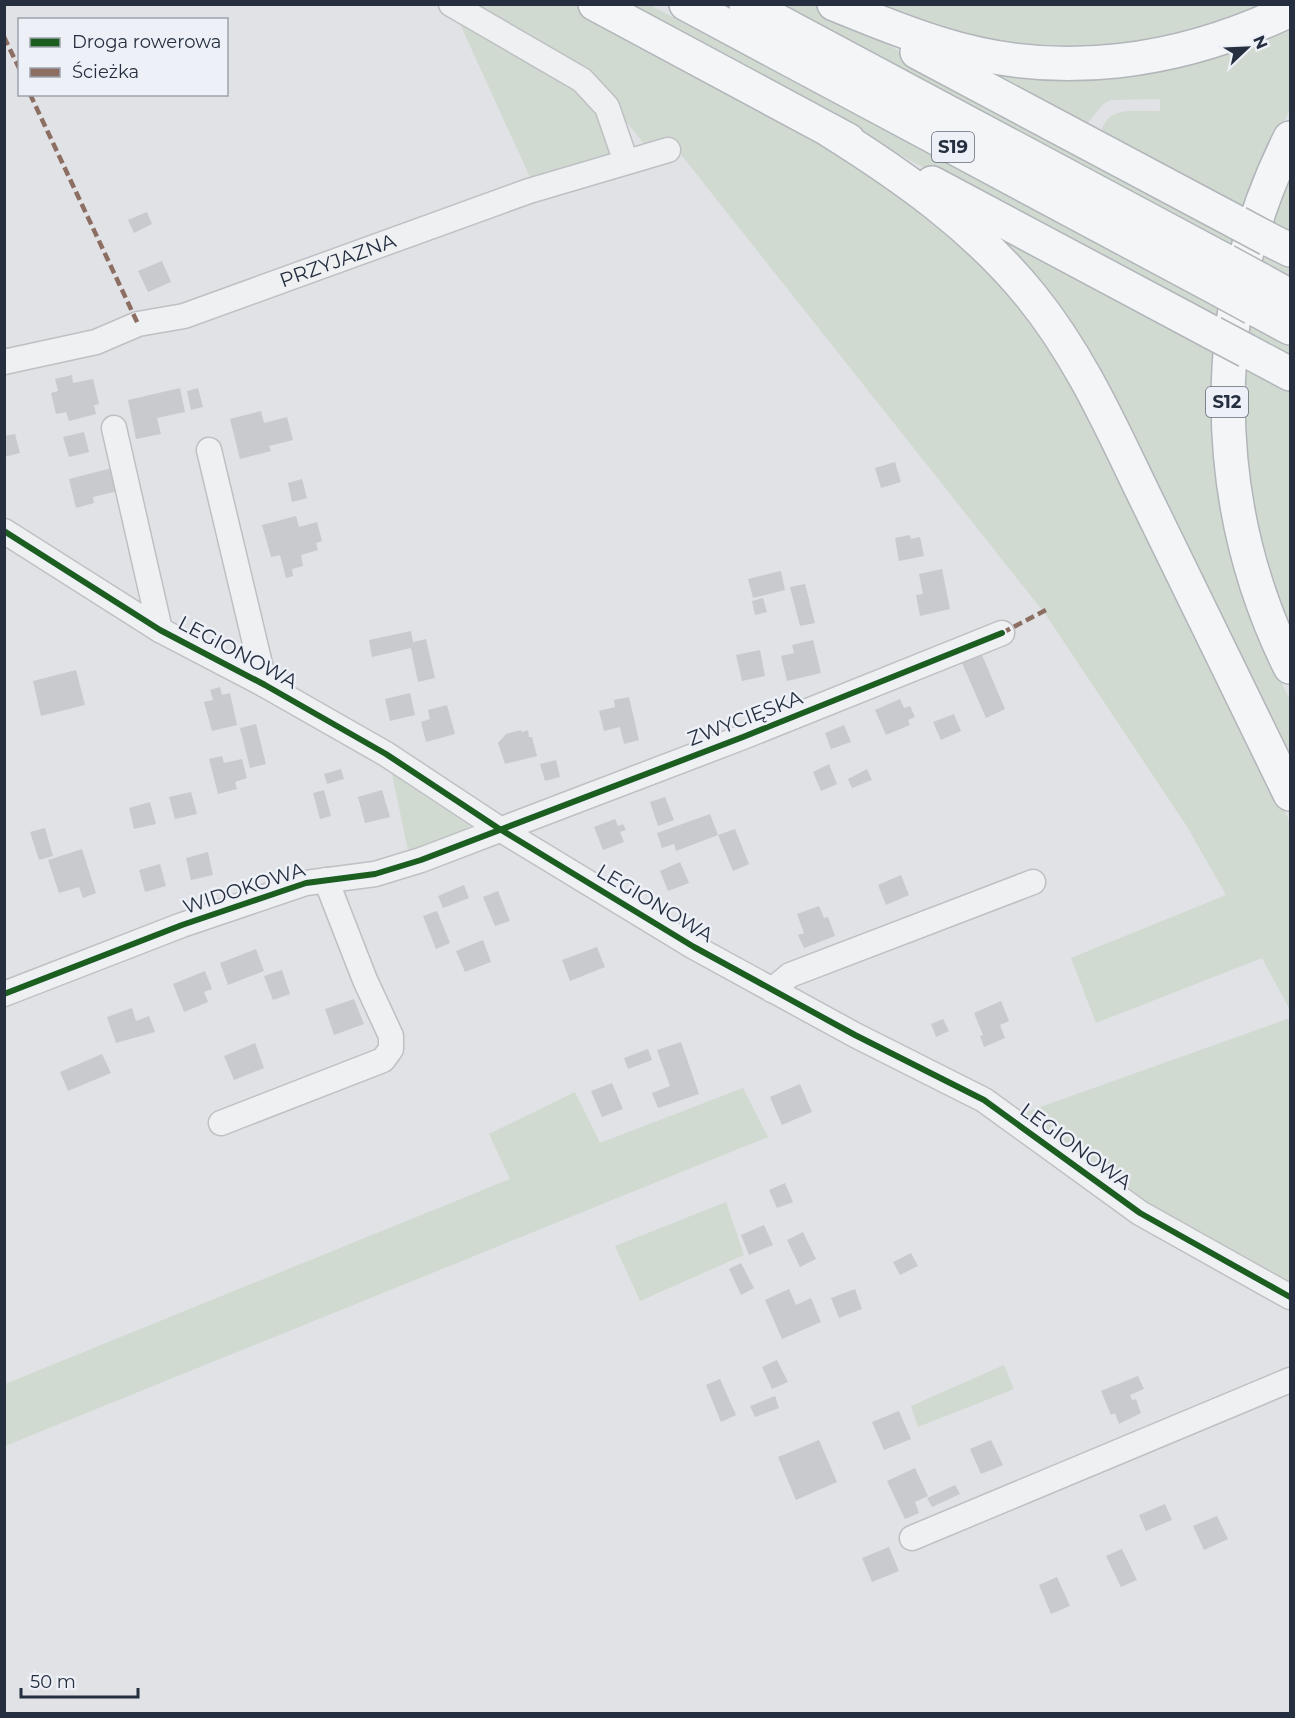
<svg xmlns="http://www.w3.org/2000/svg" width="1295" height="1718" font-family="Montserrat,sans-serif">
	<rect width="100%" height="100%" fill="#e0e2e5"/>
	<path fill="#d0dad0" d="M462 5H576L820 138 906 194 1019 301 1063 365 1290 822V1010L1262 958 1096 1023 1071 958 1226 895 1186 825 1046 615 679 152 655 158 600 88Z
		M625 5H650L1290 346V367Z
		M776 5H813L1290 259V278Z
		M866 5H1281L1163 47 1022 53Z
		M455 13 589 95 616 154 534 186Z
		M1290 18V109L1243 212 1101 133C1107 104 1136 112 1160 111V99L1110 100 1102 105 1086 125 950 55 1001 65Z
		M1290 165V238L1266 224Z
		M959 214 1212 342 1260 639 1290 700V779L1111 411Z
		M1244 359 1290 384V642L1243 479Z
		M392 774 470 826 410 860Z
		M1290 1018V1288L1190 1235 1018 1115Z
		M743 1088 768 1137 5 1446V1384L510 1179 489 1134 575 1092 600 1143Z
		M726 1202 744 1255 640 1301 615 1246Z
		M1004 1365 1014 1389 918 1427 911 1406Z"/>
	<path fill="#c8cacd" d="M147 212 152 224 134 233 128 220Z
		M162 261 171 282 148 292 138 271Z
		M72 375 73 383 93 379 99 404 94 405 96 414 69 421 66 412 56 414 51 393 58 391 55 379Z
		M180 388 185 412 157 418 161 434 136 439 128 400Z
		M198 388 203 407 191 410 187 391Z
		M261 411 264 423 287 417 293 440 269 446 271 451 240 459 230 419Z
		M84 432 89 452 69 457 63 437Z
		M15 434 20 453 4 457V436Z
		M895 462 901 482 881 488 875 468Z
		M112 468 118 491 93 497 94 503 76 508 69 479Z
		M302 479 307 498 292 502 288 483Z
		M296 516 299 527 317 522 322 541 316 543 318 550 301 555 303 566 292 569 293 576 286 578 280 555 271 557 262 525Z
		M910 535 911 539 920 537 924 556 899 561 895 538Z
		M942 569 950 609 920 616 916 595 923 594 919 574Z
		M781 571 785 590 753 598 748 579Z
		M805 584 815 623 800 626 790 587Z
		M763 598 767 612 755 615 752 601Z
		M411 631 413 642 426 639 435 678 418 682 411 648 372 657 369 640Z
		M813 640 821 673 787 681 781 656 794 653 792 645Z
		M760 650 765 676 742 681 736 655Z
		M982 655 1005 709 986 718 962 663Z
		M76 670 85 705 41 716 33 681Z
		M220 687 222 695 230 693 237 725 212 731 204 702 213 700 210 690Z
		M410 693 415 715 390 721 385 699Z
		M629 697 639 740 624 744 620 727 604 731 599 711 615 707 614 700Z
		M900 699 904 708 910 706 915 717 908 720 910 725 886 735 875 710Z
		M447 705 455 734 426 742 421 722 430 719 428 710Z
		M954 714 961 731 941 740 933 722Z
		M256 724 266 764 250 768 240 728Z
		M844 725 851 742 831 749 825 733Z
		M521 730 522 732 528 730 529 737H532L537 756 505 764 498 743 506 734Z
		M222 756 224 763 242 759 247 778 235 782 237 789 218 794 209 759Z
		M556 760 560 777 545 781 540 764Z
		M829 764 837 784 821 791 813 772Z
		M341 769 344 779 327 784 324 774Z
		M867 769 872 780 852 788 848 779Z
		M324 790 331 816 320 819 313 793Z
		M382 790 390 817 365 823 358 797Z
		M191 792 197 814 175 819 169 797Z
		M665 797 674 820 658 826 650 802Z
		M150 802 156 824 134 829 129 808Z
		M710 814 718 835 676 851 674 844 662 848 657 833Z
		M615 819 618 826 623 824 626 830 620 832 624 842 603 850 594 827Z
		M45 828 53 856 39 860 30 832Z
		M735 829 749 864 733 871 718 835Z
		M82 849 96 893 83 898 79 887 59 893 48 860Z
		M208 852 213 875 191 880 186 858Z
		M680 862 689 883 668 891 660 871Z
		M160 864 166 886 145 892 139 870Z
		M901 875 909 895 886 905 878 885Z
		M464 885 469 898 443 908 438 896Z
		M498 891 510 921 495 926 483 897Z
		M819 906 824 918 828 917 835 936 804 948 798 935 804 933 797 914Z
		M437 911 450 943 436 949 423 916Z
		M483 940 491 962 465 972 456 951Z
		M597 947 605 967 570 981 562 960Z
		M256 949 264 971 228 985 220 963Z
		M282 970 290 994 273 1000 264 976Z
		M205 971 212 989 204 992 208 1002 184 1012 173 984Z
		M354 999 364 1024 334 1035 325 1009Z
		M1001 1001 1009 1021 1000 1025 1005 1038 984 1047 980 1036 983 1035 974 1013Z
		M132 1008 136 1021 149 1016 155 1032 116 1043 107 1017Z
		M943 1019 949 1031 936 1037 931 1024Z
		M681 1042 699 1094 658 1108 652 1093 670 1086 657 1050Z
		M255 1043 264 1068 234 1080 224 1056Z
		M648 1049 652 1060 628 1069 624 1058Z
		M102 1054 111 1073 68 1091 60 1072Z
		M612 1083 623 1109 602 1117 591 1091Z
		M800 1084 812 1112 782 1125 770 1097Z
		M785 1183 793 1202 777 1208 769 1190Z
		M764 1225 773 1245 749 1255 741 1235Z
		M803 1232 816 1259 800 1267 787 1240Z
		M911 1253 918 1266 900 1275 893 1262Z
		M741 1263 754 1288 741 1295 729 1269Z
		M789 1289 796 1305 811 1298 821 1322 782 1339 765 1300Z
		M855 1289 862 1309 839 1318 831 1298Z
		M777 1360 788 1382 772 1389 762 1367Z
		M1138 1376 1144 1389 1130 1395 1132 1400 1136 1399 1141 1413 1119 1424 1115 1413 1111 1415 1101 1391Z
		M720 1379 736 1415 721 1422 706 1385Z
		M775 1396 779 1408 755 1417 750 1406Z
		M899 1411 911 1439 884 1450 872 1422Z
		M819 1440 837 1482 796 1500 778 1457Z
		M991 1440 1003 1465 981 1474 970 1449Z
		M915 1468 928 1496 915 1502 919 1513 905 1519 887 1481Z
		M955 1485 960 1494 932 1507 927 1498Z
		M1165 1504 1172 1520 1146 1531 1139 1515Z
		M1217 1516 1228 1539 1204 1550 1193 1526Z
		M889 1547 899 1571 872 1582 862 1558Z
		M1122 1549 1137 1580 1121 1587 1106 1556Z
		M1057 1577 1070 1606 1051 1614 1039 1585Z"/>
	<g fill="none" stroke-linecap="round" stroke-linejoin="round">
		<g stroke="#bec0c3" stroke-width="27">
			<g id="minor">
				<path d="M451 4 582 80 607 107 626 162"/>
				<path id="s1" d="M4 362 96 342 138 324 184 316 529 191 668 150"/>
				<path d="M114 428 160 630"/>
				<path d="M209 450 265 685"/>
				<path d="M4 531 160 630 265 685 386 754 498 828 694 947 855 1035 984 1100 1140 1213 1290 1297"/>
				<path d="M772 990 790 975 1033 882"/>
				<path d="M4 994 182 925 306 883 375 874 421 860 743 737 1002 633"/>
				<path d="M221 1123 383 1060 391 1049V1036L365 980 326 880"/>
				<path d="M912 1538 1290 1380"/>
			</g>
		</g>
		<g stroke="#b2b5ba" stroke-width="36">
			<path id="highway" d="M595 4 848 140
				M686 4 1220 290
				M746 4 1226 261
				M834 4C869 18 904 33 941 44 1059 81 1180 63 1290 10
				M917 52 1238 223
				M829 130C904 177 975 227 1031 296 1083 360 1115 436 1151 509 1198 604 1244 699 1290 794
				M1290 138C1207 303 1208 501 1290 667
				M932 183 1213 333
				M1268 239 1290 250
				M1259 279 1290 296
				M1253 308 1290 328
				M1247 351 1290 374"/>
		</g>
		<use href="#minor" stroke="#eff0f2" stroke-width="24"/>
		<use href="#highway" stroke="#f4f5f6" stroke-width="33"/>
		<g stroke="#b2b5ba" stroke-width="36" stroke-linecap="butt">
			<path id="highway-bridge" d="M1238 223 1268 239
				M1226 261 1259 279
				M1220 290 1253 308
				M1213 333 1247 351"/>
		</g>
		<use href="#highway-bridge" stroke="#f4f5f6" stroke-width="33"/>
		<path stroke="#8d6e63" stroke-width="4.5" stroke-dasharray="9 4.5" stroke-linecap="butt" d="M4 37 20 70
			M30 94 138 324
			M1002 633 1046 610"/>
		<g stroke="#edf0f6" stroke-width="10">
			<path id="cycleway" d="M4 531 160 630 265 685 386 754 498 828 694 947 855 1035 984 1100 1140 1213 1290 1297
				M4 994 182 925 306 883 375 874 421 860 743 737 1002 633"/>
		</g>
		<use href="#cycleway" stroke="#1b5e20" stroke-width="6"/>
	</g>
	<g text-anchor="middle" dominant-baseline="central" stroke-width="5" stroke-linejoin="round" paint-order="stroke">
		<g fill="#edf0f6" stroke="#616977" stroke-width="1.5">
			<rect x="932" y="132" width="42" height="30" rx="4.5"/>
			<rect x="1206" y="387" width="42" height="30" rx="4.5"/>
		</g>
		<g font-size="18" font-weight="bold" fill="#252f40">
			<text x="953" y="147">S19</text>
			<text x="1227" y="402">S12</text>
		</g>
		<g font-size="20" fill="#252f40" stroke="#edf0f6">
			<text stroke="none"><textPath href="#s1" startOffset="350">PRZYJAZNA</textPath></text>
			<text transform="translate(238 652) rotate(28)">LEGIONOWA</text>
			<text transform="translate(745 718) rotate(-21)">ZWYCIĘSKA</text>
			<text transform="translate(244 888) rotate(-18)">WIDOKOWA</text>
			<text transform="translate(655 903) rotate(31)">LEGIONOWA</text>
			<text transform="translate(1076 1146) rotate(36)">LEGIONOWA</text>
		</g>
	</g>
	<rect width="1295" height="1718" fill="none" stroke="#252f40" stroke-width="12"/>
	<rect x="18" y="18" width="210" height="78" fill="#edf0f6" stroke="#9da3ad" stroke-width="1.5"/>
	<rect x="30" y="38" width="30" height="9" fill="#1b5e20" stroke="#9da3ad" stroke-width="1.5"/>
	<text x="72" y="48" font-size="18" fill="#252f40">Droga rowerowa</text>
	<rect x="30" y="68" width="30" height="9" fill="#8d6e63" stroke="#9da3ad" stroke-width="1.5"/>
	<text x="72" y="78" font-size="18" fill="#252f40">Ścieżka</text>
	<g transform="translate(1247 48) rotate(67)" stroke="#edf0f6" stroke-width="4.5" paint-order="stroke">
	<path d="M0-4.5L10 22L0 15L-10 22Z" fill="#252f40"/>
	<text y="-9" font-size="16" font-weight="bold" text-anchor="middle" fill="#252f40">N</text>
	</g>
	<path d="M21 1688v9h117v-9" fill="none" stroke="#252f40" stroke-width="3"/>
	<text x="30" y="1688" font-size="18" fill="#252f40" stroke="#edf0f6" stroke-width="4.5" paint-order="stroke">50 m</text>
</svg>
